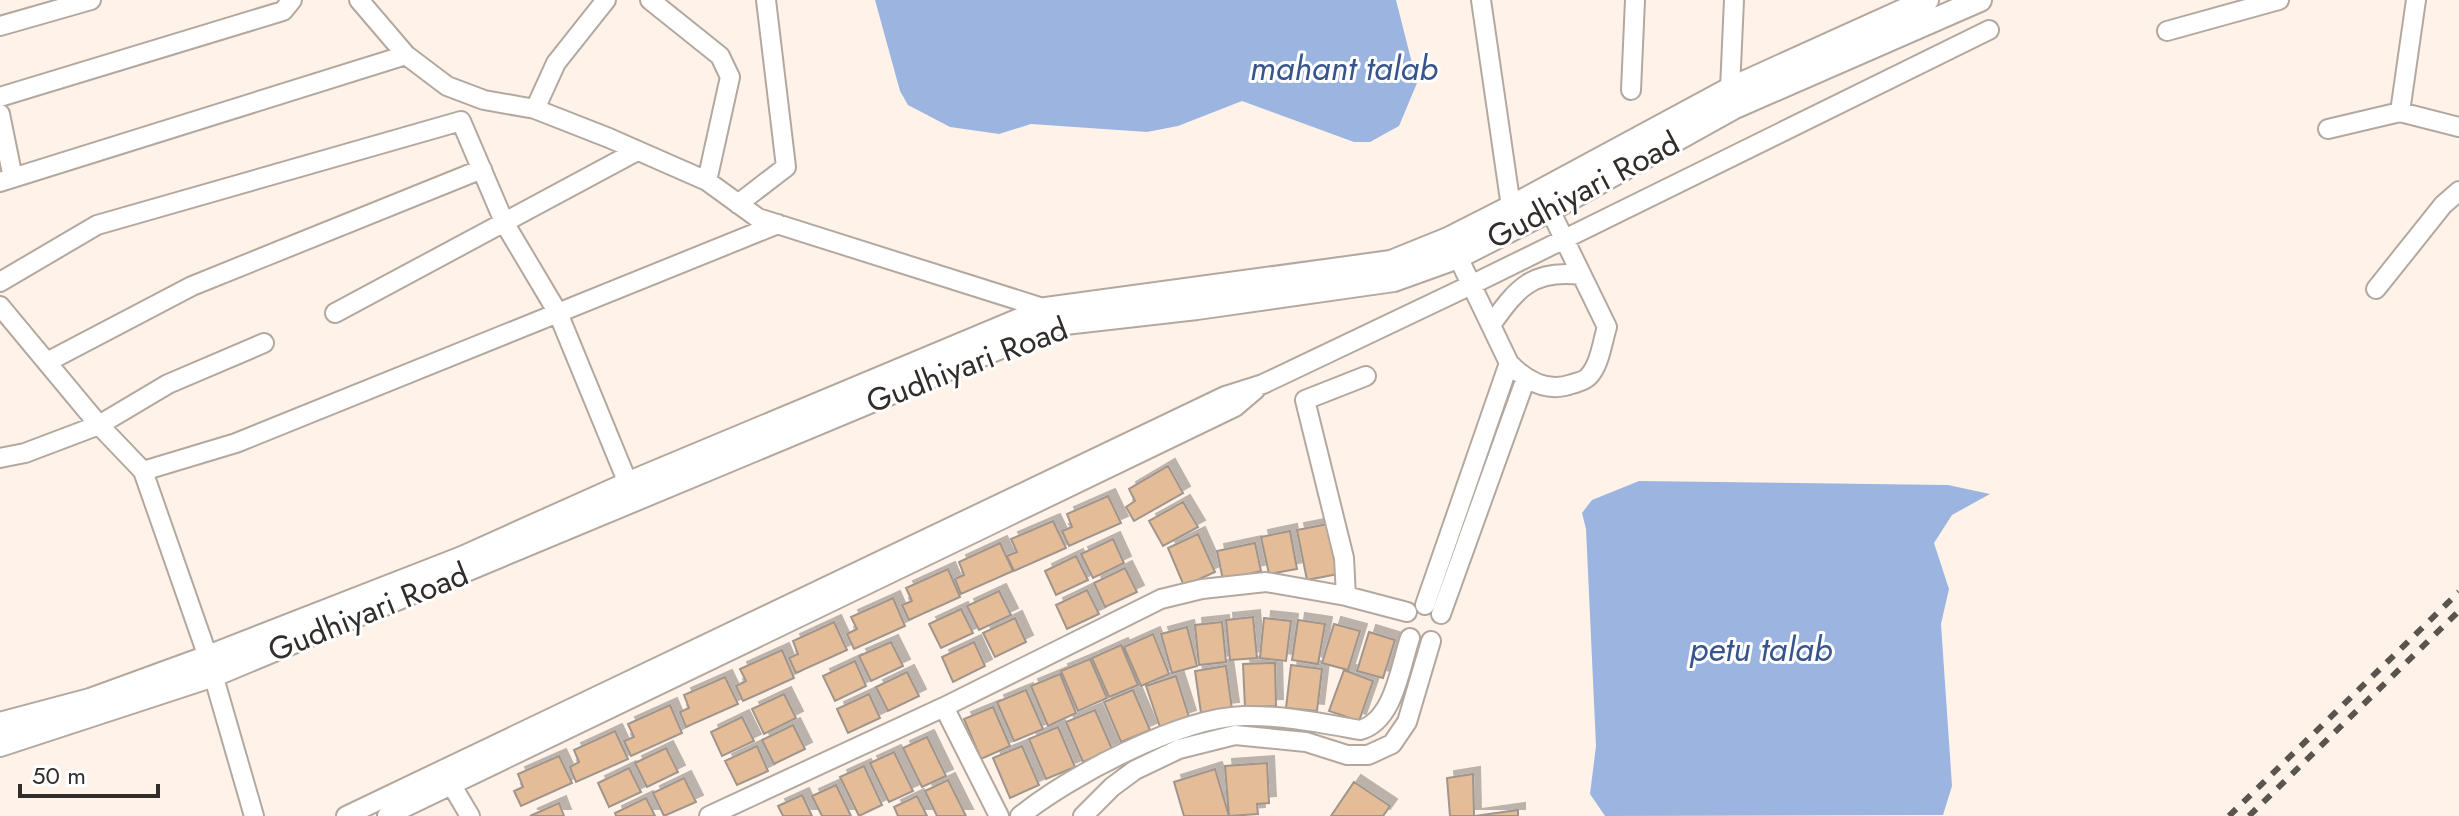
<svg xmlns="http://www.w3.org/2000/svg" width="2459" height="816" font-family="Jost,sans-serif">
	<defs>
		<filter id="shadow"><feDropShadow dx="7" dy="-7" stdDeviation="0" flood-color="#0004"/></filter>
	</defs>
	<rect width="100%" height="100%" fill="#fff3e9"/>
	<path fill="#9cb5e0" d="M875 0H1396L1417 83 1399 126 1370 142H1354L1242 101 1178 126 1147 132 1031 124 999 134 950 127 908 105 900 91Z
		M1639 481 1948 485 1990 494 1952 515 1934 543 1949 589 1941 624 1952 786 1943 815 1605 816 1590 794 1596 746 1586 529 1582 513 1592 500Z"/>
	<path fill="#e5bc98" stroke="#a0958c" stroke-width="2" filter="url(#shadow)" d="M1168 466 1183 493 1134 521 1126 507 1135 501 1129 489Z
		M1108 496 1121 523 1069 546 1062 531 1072 527 1067 514Z
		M1183 502 1198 527 1163 546 1149 521Z
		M1053 521 1066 548 1014 571 1007 556 1017 552 1011 539Z
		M1328 524 1338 574 1307 580 1297 530Z
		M1290 531 1297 569 1269 574 1261 537Z
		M1198 534 1215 572 1184 586 1168 548Z
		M1113 539 1124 563 1093 578 1081 554Z
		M1000 543 1013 571 961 594 955 579 964 575 959 562Z
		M1255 543 1261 571 1223 580 1217 551Z
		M1076 556 1088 580 1056 595 1045 571Z
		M1125 568 1137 592 1105 607 1094 583Z
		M948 569 960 597 909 620 902 605 912 601 906 588Z
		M1087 590 1099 614 1067 629 1056 605Z
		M999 591 1011 615 979 630 967 606Z
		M893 598 905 626 854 649 847 634 857 629 851 617Z
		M961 609 973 633 941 648 929 624Z
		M1253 617 1257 658 1230 660 1226 620Z
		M1015 618 1026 642 995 657 983 633Z
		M1264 618 1291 621 1286 661 1260 658Z
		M1298 620 1325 624 1318 664 1292 660Z
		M834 622 847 650 796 673 789 658 798 654 793 641Z
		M1222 622 1226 662 1199 665 1195 625Z
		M1334 624 1360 631 1348 670 1322 663Z
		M1187 627 1197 666 1172 673 1161 634Z
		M1369 632 1395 640 1383 678 1357 671Z
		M1153 634 1169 674 1141 686 1124 647Z
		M891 642 903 666 871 681 859 656Z
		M974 642 985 666 953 682 942 657Z
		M1121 645 1138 685 1109 697 1092 658Z
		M782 650 794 678 743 701 736 686 746 681 740 669Z
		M1090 659 1107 698 1078 711 1061 671Z
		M855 661 866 686 835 701 823 676Z
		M1275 663 1276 706 1245 707 1243 664Z
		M1291 665 1322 669 1317 711 1286 708Z
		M1226 666 1232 709 1201 713 1195 671Z
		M1344 670 1373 681 1359 721 1329 711Z
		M907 672 919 696 888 711 876 687Z
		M1060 674 1076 713 1048 726 1031 686Z
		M1176 676 1189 717 1160 727 1146 686Z
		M725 677 738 704 686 727 680 712 689 708 684 695Z
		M1026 690 1043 729 1014 741 997 702Z
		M1133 690 1150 730 1121 742 1104 702Z
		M784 694 796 718 764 734 752 709Z
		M869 694 880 718 848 733 837 709Z
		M670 705 682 733 631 756 624 741 634 737 628 724Z
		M993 707 1010 746 981 759 964 719Z
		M1095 710 1112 749 1083 762 1066 722Z
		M742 717 754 741 722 756 711 732Z
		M793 725 805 749 774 764 762 740Z
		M1058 727 1075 767 1046 779 1029 739Z
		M615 731 628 759 576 782 570 767 579 762 574 750Z
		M927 737 946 776 922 787 903 748Z
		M757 746 768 771 737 785 725 761Z
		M1022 746 1039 785 1010 798 993 758Z
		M666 748 678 772 647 787 635 763Z
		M894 752 913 791 889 802 870 763Z
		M559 756 572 783 521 806 514 791 523 787 518 774Z
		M1267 763 1269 803 1257 804 1258 814 1229 816 1225 766Z
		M864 766 882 805 859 816 840 777Z
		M629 768 641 792 609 807 598 783Z
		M1215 769 1229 816H1184L1174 782Z
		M1473 774 1474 816H1450L1447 778Z
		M684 778 696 802 664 816 653 793Z
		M948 780 966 816H937L925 791Z
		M1354 782 1390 806 1383 816H1331Z
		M836 785 851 816H822L812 796Z
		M802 795 812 816H783L778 806Z
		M917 796 927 816H898L894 807Z
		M646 798 655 816H616L615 813Z
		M559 803 564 816H530Z
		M1518 810V816H1475Z"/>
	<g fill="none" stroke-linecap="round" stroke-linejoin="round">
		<g stroke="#b3a89f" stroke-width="22">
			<path id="minor" d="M359 0 406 55 447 86 484 100 535 109 609 138 707 181 758 218 1046 309 1050 315
				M650 0 720 56 730 77 707 181
				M1481 0 1511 207
				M0 26 91 0
				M2167 31 2279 0
				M1730 89 1734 0
				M1631 90 1635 0
				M0 97 283 11 292 0
				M535 109 556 63 606 0
				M2400 112 2416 0
				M0 114 13 178
				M2328 129 2400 112 2459 127
				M0 182 406 55
				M738 204 786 167 766 0
				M1458 257 1509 363C1526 381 1547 393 1572 384 1578 382 1585 381 1589 376 1600 364 1602 343 1607 327L1550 210
				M0 282 97 225 461 121 505 224 558 313 632 493
				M2376 289 2443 205 2459 191
				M0 306 99 425 143 471 208 657 254 816
				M335 313 637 151
				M1491 325C1517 288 1533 269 1581 275
				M47 362 192 286 482 169
				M0 458 25 453 99 425 168 384 264 343
				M143 471 236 443 778 224
				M1346 596 1344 558 1305 400 1366 376
				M1425 605 1509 363
				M1441 614 1526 378
				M944 707 999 816
				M451 784 470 816
				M346 816 1225 396 1263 384 1471 285 1989 30
				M387 816 1235 407 1255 390
				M709 816 944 707 1161 599 1202 589 1266 582 1346 596 1407 612
				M1020 816C1070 776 1179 718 1243 716 1282 715 1321 723 1360 730 1394 721 1400 667 1410 638
				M1083 816 1112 787 1135 770 1179 749 1235 735 1306 742 1347 755H1368L1392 744 1407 722 1431 641"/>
		</g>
		<g stroke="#b3a89f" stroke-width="26">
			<path id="tertiary" d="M0 724 90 700 208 657 462 558 627 484 1046 309 1391 262 1448 239 1511 207 1730 89 1927 0
				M0 745 214 675 1056 324 1197 308 1394 280 1458 257 1550 210 1735 107 1980 0"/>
		</g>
		<use href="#minor" stroke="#fff" stroke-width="18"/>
		<use href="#tertiary" stroke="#fff" stroke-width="22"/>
		<path stroke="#5a544f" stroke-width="6" stroke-dasharray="10 10" stroke-linecap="butt" d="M2229 816 2459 592
			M2249 816 2459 611"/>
	</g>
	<g text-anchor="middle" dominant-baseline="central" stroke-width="6" stroke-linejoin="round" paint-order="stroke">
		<g font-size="32" fill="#322d2a" stroke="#fff">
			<text transform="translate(1583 190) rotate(-28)">Gudhiyari Road</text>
			<text transform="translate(967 365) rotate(-21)">Gudhiyari Road</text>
			<text transform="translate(368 612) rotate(-22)">Gudhiyari Road</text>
		</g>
		<g font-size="34" font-style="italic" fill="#37558c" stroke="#fff">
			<text x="1344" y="68">mahant talab</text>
			<text x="1761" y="649">petu talab</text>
		</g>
	</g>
	<path d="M20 784v12h138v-12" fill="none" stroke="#322d2a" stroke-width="4"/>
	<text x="32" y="784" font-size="24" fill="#322d2a" stroke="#ffffff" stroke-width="6" paint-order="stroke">50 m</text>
</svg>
